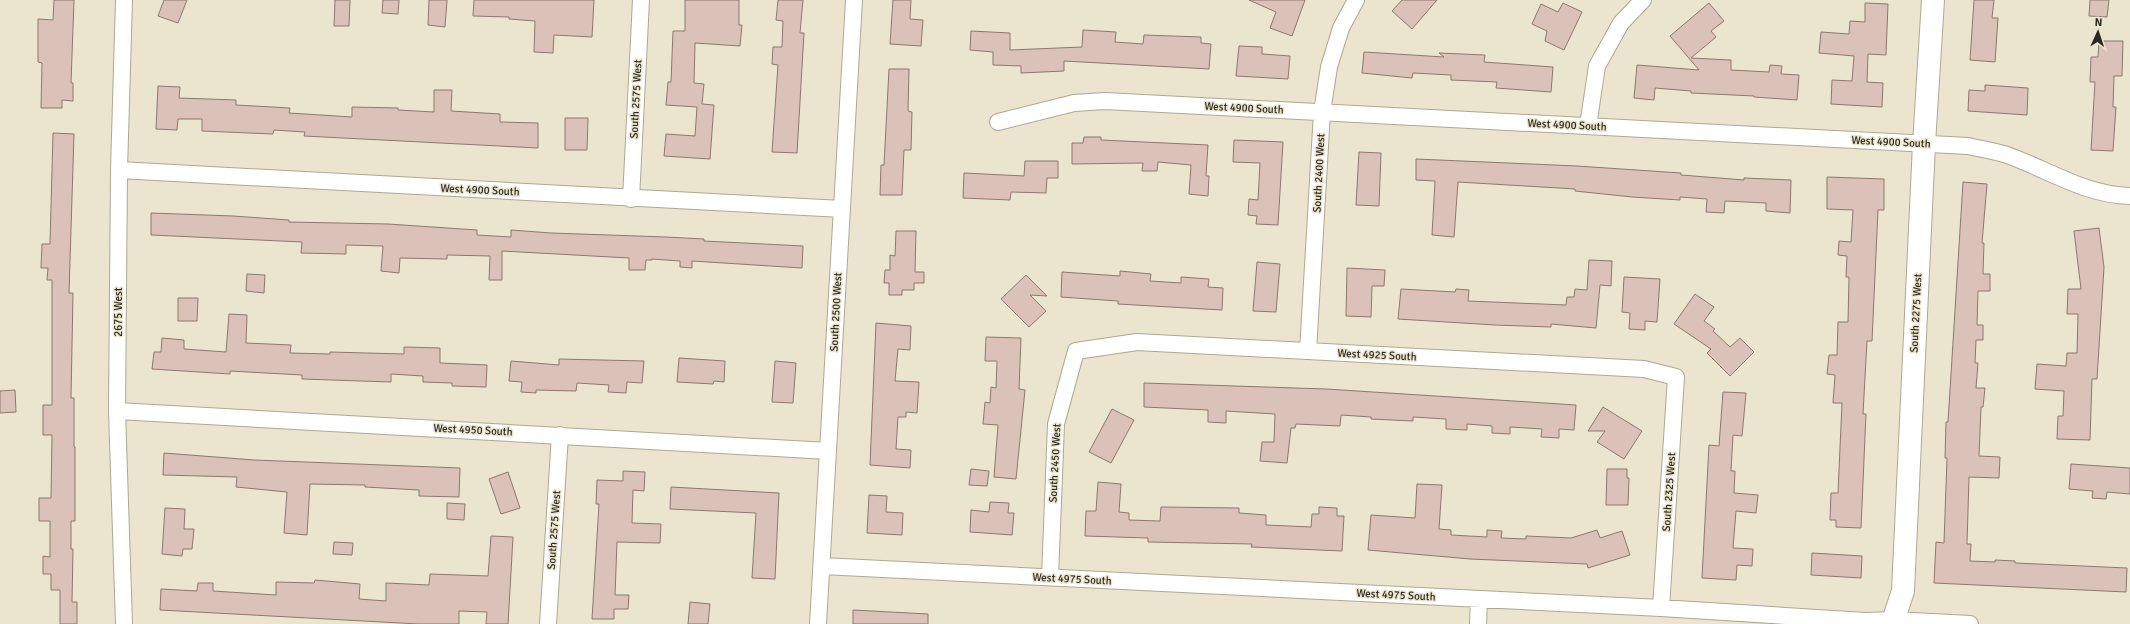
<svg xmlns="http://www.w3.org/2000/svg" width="2130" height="624" font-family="Signika,sans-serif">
	<rect width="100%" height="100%" fill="#ebe5cf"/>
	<path fill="#dbc2b9" stroke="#8d776f" d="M54 0H74L71 83H73V101L62 100V108H41L42 63 38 62V19L53 20Z
		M164 0H187L178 23 158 16Z
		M335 0H350L349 26H334Z
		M383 0H399L398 14 382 13Z
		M429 0H447L445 27 428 25Z
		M474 0H594L592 37 554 35 553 53 534 52 535 21 509 19V17L473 16Z
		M685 0H739V25H742L740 46 695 43 694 83 704 84 702 104 714 105 710 159 664 156 666 134 695 136 697 107 666 105 668 82H671L673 31H685Z
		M778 0H803L800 33H804L797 153 772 152 778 65 772 64 773 47H782L783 21 776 20Z
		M893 0H911L910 19 923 20 921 46 890 44Z
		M1249 0H1305L1292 36 1270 28 1276 12Z
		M1402 0H1437L1412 29 1392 11Z
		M1974 0H1994L1992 18H1998L1995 62 1970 60Z
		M2090 0H2109L2107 17 2089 16Z
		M1563 3 1582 12 1564 50 1545 41 1547 31 1532 24 1541 4 1558 12Z
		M1709 3 1724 21 1711 31 1716 37 1691 58 1731 60V70L1769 72 1770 65 1782 66 1781 74 1799 75 1797 100 1754 97V96L1691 93V91L1655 88 1654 100 1634 98 1637 65 1699 70 1670 36Z
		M1865 3 1888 4 1886 55 1868 54 1867 82 1883 83 1882 107 1831 104 1832 80 1852 81 1854 56 1819 53 1821 32 1849 34 1850 21 1865 22Z
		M1083 30 1116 32 1115 42 1143 44 1144 35 1201 37V43L1211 44 1209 69 1064 61V71L1021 73V66L993 65V52L970 50 971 31 1010 33V50L1082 47Z
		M2099 41H2123L2122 76H2114L2113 107H2116L2113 151 2091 150 2095 82H2090L2091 57H2098Z
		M1239 46 1262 47V54L1290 56 1288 79 1236 76Z
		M1364 52 1444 57 1439 53 1485 55 1484 62 1553 67 1551 92 1496 88 1497 82 1451 80V75L1413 73 1412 78 1362 73Z
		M889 69H909L908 111 912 112 911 150H904L902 195H880L881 165H884Z
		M1985 85 2028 88 2027 115 1968 111 1969 90 1985 91Z
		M158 86 180 87 179 98 236 100V105L290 108 289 113 352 117V107L398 108V110L434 112V90H452L451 111 500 114V122L538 123V148L304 136 305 132 274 130 273 134 202 131V119H178L177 130 156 129Z
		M565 118H588L587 150H565Z
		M53 133 74 134 69 293H73L71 398H74V447H75V521H71V549H73L72 602H77V624H60V590H51V574H43V556L50 557V521H39V498H51L52 435H43V405H52V280H47L48 268H41L42 244H50Z
		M1084 137H1101V140L1208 145 1206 176H1209L1208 196 1189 194 1191 165 1158 162 1157 171H1142L1143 163 1072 164V143H1083Z
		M1234 140 1283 142 1278 225 1256 224 1257 216 1248 215 1249 199 1258 200 1260 163 1233 162Z
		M1359 152 1381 153 1379 206 1356 205Z
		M1416 159 1577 166 1681 173V175L1744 180V178L1791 180 1790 213 1766 211V203L1725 201 1724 213 1706 212 1707 199 1680 197V200L1632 197 1575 191V189L1458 182 1454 237 1432 235 1435 181 1416 180Z
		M1025 161H1058V178H1047L1046 193 1011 192 1010 200 963 198 964 173 1024 176Z
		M1827 177 1884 179V210H1878L1872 341H1867L1863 414H1866L1861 528 1836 527V520H1830L1831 493H1838L1842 403H1833L1835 375 1827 374 1829 355H1837L1838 322H1848L1849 277H1846L1847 256 1838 255 1839 241 1851 242 1853 210 1827 209Z
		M1963 182 1987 184 1982 243H1984L1983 274H1990V291H1978L1977 325H1983V340H1976L1975 363H1978L1976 388H1985L1983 407H1981L1979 456 2000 457 1999 478 1969 477 1967 544H1971L1970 561 1995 562V560L2015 561V563L2127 568 2126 592 1934 583 1936 542 1944 543 1947 458H1945L1946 422H1948Z
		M151 213 233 216 289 220V222L388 224 477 230V235L511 237V230L551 233 666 237 704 239V241L803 246 802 268 692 261V268L680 267V261L652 259V260H646L645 270H629V258L502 251V280H489L490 256 447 255V259L400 258 399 273 381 271 383 246 346 245V254L301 253 302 242 151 235Z
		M2099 228 2104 267 2097 379H2092L2090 440 2057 439 2058 416H2063L2064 391 2035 389 2037 364 2066 366 2067 353H2077L2078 314H2067L2068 289H2081L2074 231Z
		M896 231H916L915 272H924V283H914V290H902V295H889V283H884L885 270H890V255L895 256Z
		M1589 260 1612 261 1611 286 1600 285 1596 328 1551 324V327L1495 325 1398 319 1401 289 1455 292 1456 289 1469 290 1468 301 1566 305 1567 297H1574L1575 289 1587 290Z
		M1257 262 1280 264 1276 312 1253 311Z
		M1347 268 1385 270 1384 286H1372L1371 317 1346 316Z
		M1120 271 1151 274 1150 281 1181 283V277L1209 279 1208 287 1223 288 1222 310 1118 304V301L1061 297 1062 272 1120 276Z
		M247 274 265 275 264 293 246 291Z
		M1026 275 1047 296 1030 295 1046 311 1029 327 1001 299Z
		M1624 277 1660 279 1657 322 1645 321V330L1629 329 1630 313 1622 312Z
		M1695 294 1714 307 1704 321 1715 329 1713 331 1730 347 1740 338 1754 352 1730 376 1707 353 1711 349 1674 324Z
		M178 298H198L197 321H178Z
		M229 314 247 315 246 343 291 345 290 353 330 354V352L404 354V347L440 348V363L487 365 486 387 452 386V383L423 382V376L391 374V382L302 379V375L230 371V374L152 369 154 352H161L162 338 184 340V349L226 352Z
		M876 323 911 326 910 350 898 349 895 381 919 382 917 413 906 412V417H898L896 449 911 450 910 468 870 465Z
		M986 337 1021 338 1019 389 1025 390 1016 479 994 477 998 425 983 424 985 402 990 403 991 387 996 388 997 361H985Z
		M679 358 725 361 724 382 714 381 713 384 677 382Z
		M559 359 644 361 642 383 627 382 626 393 608 392 609 385 577 383 576 391 536 390V393L521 392 522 382 509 381 511 361 559 365Z
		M775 361 796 363 793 403 772 402Z
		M1144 383 1326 389 1576 405 1574 430 1559 429V438L1541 437 1542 429 1510 427V434L1492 433V426L1467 424V430L1446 429V419L1413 417V421L1371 419V417L1341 415 1340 426 1296 424 1295 428H1291L1287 463 1260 461 1262 442H1274L1275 414 1226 411V423L1208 422V410L1144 407Z
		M15 390 16 412 0 413V391Z
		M1723 392 1746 393 1742 436 1733 435 1731 471H1735L1734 493 1758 495 1756 513 1736 511 1733 548 1753 549 1752 566 1737 565 1736 580 1702 578 1709 445 1719 446Z
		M1603 407 1642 431 1624 459 1597 442 1605 431H1588Z
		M1112 409 1134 420 1111 463 1089 452Z
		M164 453 254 460 460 468 459 497 419 496V490L365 487V485L310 484 307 535 284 533 287 492 236 487 237 477 163 475Z
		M2071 464 2130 468V494L2107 492 2106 499 2092 498 2093 491 2069 489Z
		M971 469 989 471 987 486 969 485Z
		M1607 469H1627V478H1629L1628 505H1606Z
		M623 471 645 472 644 491 633 490 632 523 661 524 660 543 617 542 615 595H629L628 609H614V619H592L599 504H596L597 480 623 481Z
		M508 472 520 508 501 514 489 479Z
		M1098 482 1121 484 1119 512 1129 513V520L1160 521 1161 507 1239 508V513L1266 515V525L1311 527 1312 514H1319V507L1337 508V516H1344L1342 551 1251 547 1252 544 1148 542V538L1085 536 1086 511H1096Z
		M1417 484 1442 485 1439 529 1451 530V535L1487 537V530L1502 531 1501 538 1526 539V536L1571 538 1597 530 1600 538 1622 531 1630 555 1588 568 1587 564 1470 559 1368 550 1371 515 1415 518Z
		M671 487 779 493 775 579 752 578 756 513 670 509Z
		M869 495 887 496 886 512 903 513 902 535 867 533Z
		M990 502 1009 503 1008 513H1014L1012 535 970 532 971 510 989 512Z
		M447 503 465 504 464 520 447 519Z
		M165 508 185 509 184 529H194L192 549H183L182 556 162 554Z
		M491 536 513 537 508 624H486L487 612 459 611V624H419L160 610 161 589 197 591 198 583H213V591L276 595V582L314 583 315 580 360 584 359 599 386 601V583L429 585 430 574 488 576Z
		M334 542 353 543 352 555 333 554Z
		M1812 553 1862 556 1861 578 1811 575Z
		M690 602 710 604 708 624H688Z
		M853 610 928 614V624H853Z"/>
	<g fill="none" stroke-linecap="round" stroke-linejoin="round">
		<g stroke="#aea893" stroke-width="18">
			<path id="street" d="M124 0 119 170 117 411 124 624
				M998 122 1074 103 1105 101 1968 146C1981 149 1995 151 2007 155 2049 170 2085 195 2130 196
				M1588 126 1597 66 1621 23 1643 0
				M119 170 842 209
				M631 199 641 0
				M1308 351 1322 112 1329 67 1341 28 1356 0
				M117 411 828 451
				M822 566 1661 608 1865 621 1894 620 1970 624
				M1050 577 1056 424 1076 351 1137 342 1644 369 1676 377 1661 608
				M548 624 560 435
				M818 624 854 0
				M1478 624 1479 599"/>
		</g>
		<g stroke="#aea893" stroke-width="24">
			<path id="secondary" d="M1892 624 1903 591 1924 144 1933 0"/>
		</g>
		<use href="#street" stroke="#fff" stroke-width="16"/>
		<use href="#secondary" stroke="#fff" stroke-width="22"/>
	</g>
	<g text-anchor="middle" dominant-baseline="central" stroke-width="3" stroke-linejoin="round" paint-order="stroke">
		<g font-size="11" fill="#2c2921" stroke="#ebe5cf">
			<text transform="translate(636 99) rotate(-87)">South 2575 West</text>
			<text transform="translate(1244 108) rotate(3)">West 4900 South</text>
			<text transform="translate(1567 125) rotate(3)">West 4900 South</text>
			<text transform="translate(1891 142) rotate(3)">West 4900 South</text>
			<text transform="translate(1319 173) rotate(-87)">South 2400 West</text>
			<text transform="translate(480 190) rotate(3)">West 4900 South</text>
			<text transform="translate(118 312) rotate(-90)">2675 West</text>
			<text transform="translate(836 312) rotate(-87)">South 2500 West</text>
			<text transform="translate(1916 313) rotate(-87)">South 2275 West</text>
			<text transform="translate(1377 355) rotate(3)">West 4925 South</text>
			<text transform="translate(473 430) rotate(3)">West 4950 South</text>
			<text transform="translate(1055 463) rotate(-87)">South 2450 West</text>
			<text transform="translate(1669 492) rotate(-86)">South 2325 West</text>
			<text transform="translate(554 530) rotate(-86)">South 2575 West</text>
			<text transform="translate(1072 579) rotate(3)">West 4975 South</text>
			<text transform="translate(1396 595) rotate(3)">West 4975 South</text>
		</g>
	</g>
	<g transform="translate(2098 32) rotate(3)" stroke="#ebe5cf" stroke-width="3" paint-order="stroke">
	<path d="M0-3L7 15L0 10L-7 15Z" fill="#2c2921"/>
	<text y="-6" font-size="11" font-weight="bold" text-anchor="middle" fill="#2c2921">N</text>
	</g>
</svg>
